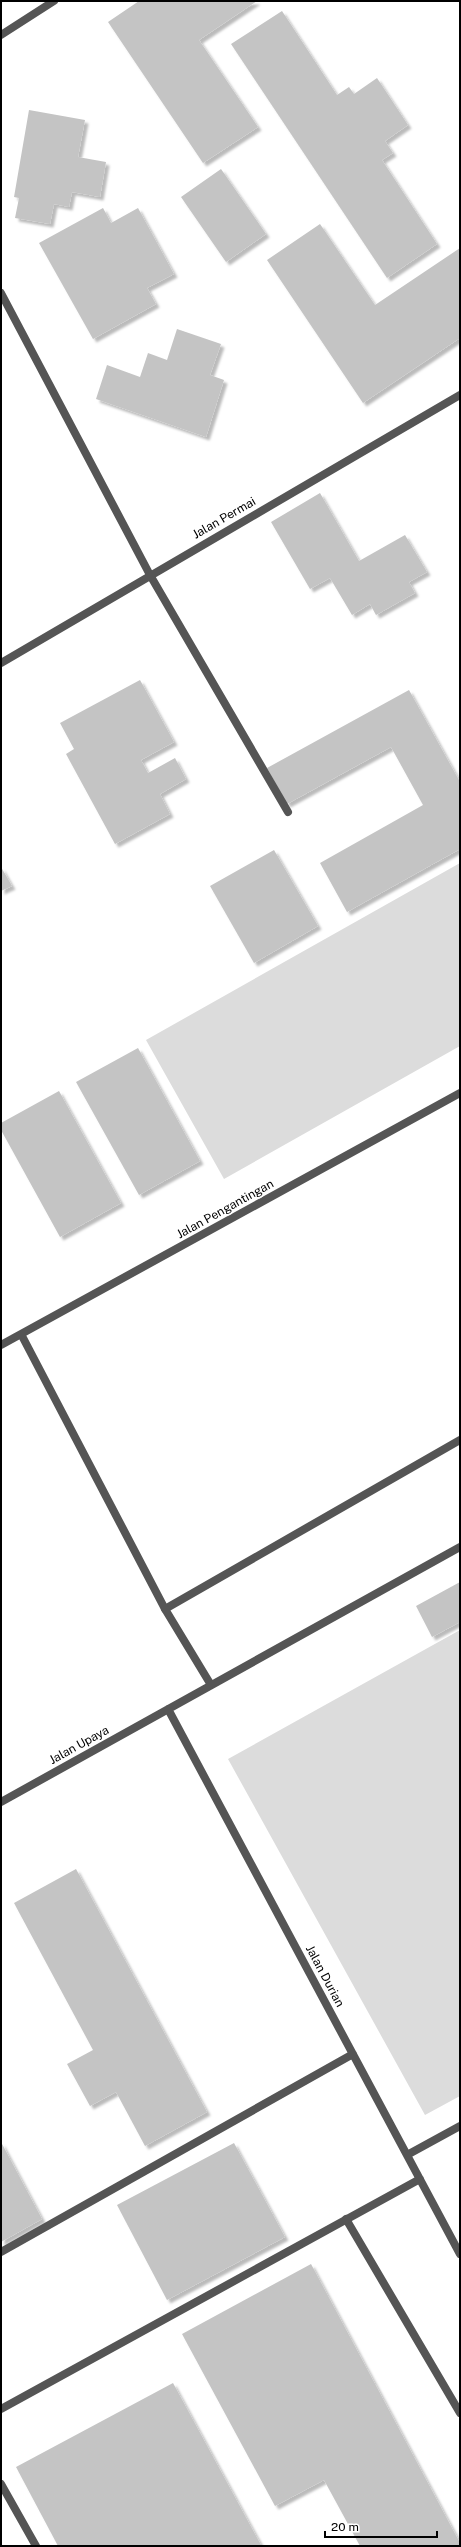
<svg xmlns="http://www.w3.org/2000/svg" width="461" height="2547" font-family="'Public Sans',sans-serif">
	<defs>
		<filter id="shadow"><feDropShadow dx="3.5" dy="3.5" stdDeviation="1" flood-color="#0004"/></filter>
	</defs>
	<rect width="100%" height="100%" fill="#fff"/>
	<path fill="#dcdcdc" d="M460 863V1046L224 1179 146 1040Z
		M460 1630V2096L425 2115 228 1759Z"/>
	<path fill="#c4c4c4" filter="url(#shadow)" d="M139 1H257L199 40 258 127 203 163 108 22Z
		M282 11 337 95 349 87 354 94 377 78 408 125 385 141 393 153 382 160 437 244 387 278 231 44Z
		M29 110 85 120 78 157 106 162 100 197 72 192 69 207 54 204 50 224 15 218 19 198 14 197Z
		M221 169 266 234 226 262 181 197Z
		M103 208 111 223 138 208 174 274 147 288 156 304 93 339 39 243Z
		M320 224 375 305 460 248V338L363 403 267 260Z
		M177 329 221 344 210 375 224 380 206 437 96 399 107 365 140 377 148 353 167 360Z
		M320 493 359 561 405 535 427 572 409 582 415 593 376 615 370 604 352 615 330 578 310 589 271 522Z
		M140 680 174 742 141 760 148 773 175 758 186 779 160 794 170 814 115 844 66 754 74 749 60 723Z
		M409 690 460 782V849L347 912 320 863 423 805 391 747 287 804 267 768Z
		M274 850 318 926 254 963 210 886Z
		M1 867 12 886 1 891Z
		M138 1048 200 1161 139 1195 76 1082Z
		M59 1091 121 1203 60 1237 1 1130V1123Z
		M460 1582V1622L432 1637 416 1606Z
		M76 1869 207 2112 145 2146 116 2092 90 2106 67 2064 93 2050 14 1903Z
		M1 2142 42 2219 1 2242Z
		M234 2143 285 2237 167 2300 117 2205Z
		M311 2264 460 2543V2546H360L324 2480 275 2506 182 2334Z
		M173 2383 261 2545 58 2546 16 2467Z"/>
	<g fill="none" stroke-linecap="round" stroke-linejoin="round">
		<path stroke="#555" stroke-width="8" d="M150 575 288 812
			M165 1609 460 1440
			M346 2219 460 2413"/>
		<path stroke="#555" stroke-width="8" d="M1 35 54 1
			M1 293 150 575
			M1 663 460 395
			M21 1334 165 1609 211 1685
			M1 1345 460 1093
			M168 1709 460 2254
			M1 1802 460 1547
			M407 2155 460 2126
			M1 2252 353 2054
			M1 2409 420 2179
			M1 2484 36 2546"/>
	</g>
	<g text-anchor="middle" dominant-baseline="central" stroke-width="3" stroke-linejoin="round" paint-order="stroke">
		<g font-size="12" fill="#000" stroke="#fff">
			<text transform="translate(224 518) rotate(-30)">Jalan Permai</text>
			<text transform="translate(225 1209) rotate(-29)">Jalan Pengantingan</text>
			<text transform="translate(79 1745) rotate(-29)">Jalan Upaya</text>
			<text transform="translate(325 1976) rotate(62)">Jalan Durian</text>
		</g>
	</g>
	<rect width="461" height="2547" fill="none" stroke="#000000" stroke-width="4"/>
	<path d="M325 2531v6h112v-6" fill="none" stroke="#000000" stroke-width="2"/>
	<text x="331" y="2531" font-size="12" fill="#000000" stroke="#ffffff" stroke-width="3" paint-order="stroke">20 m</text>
</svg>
